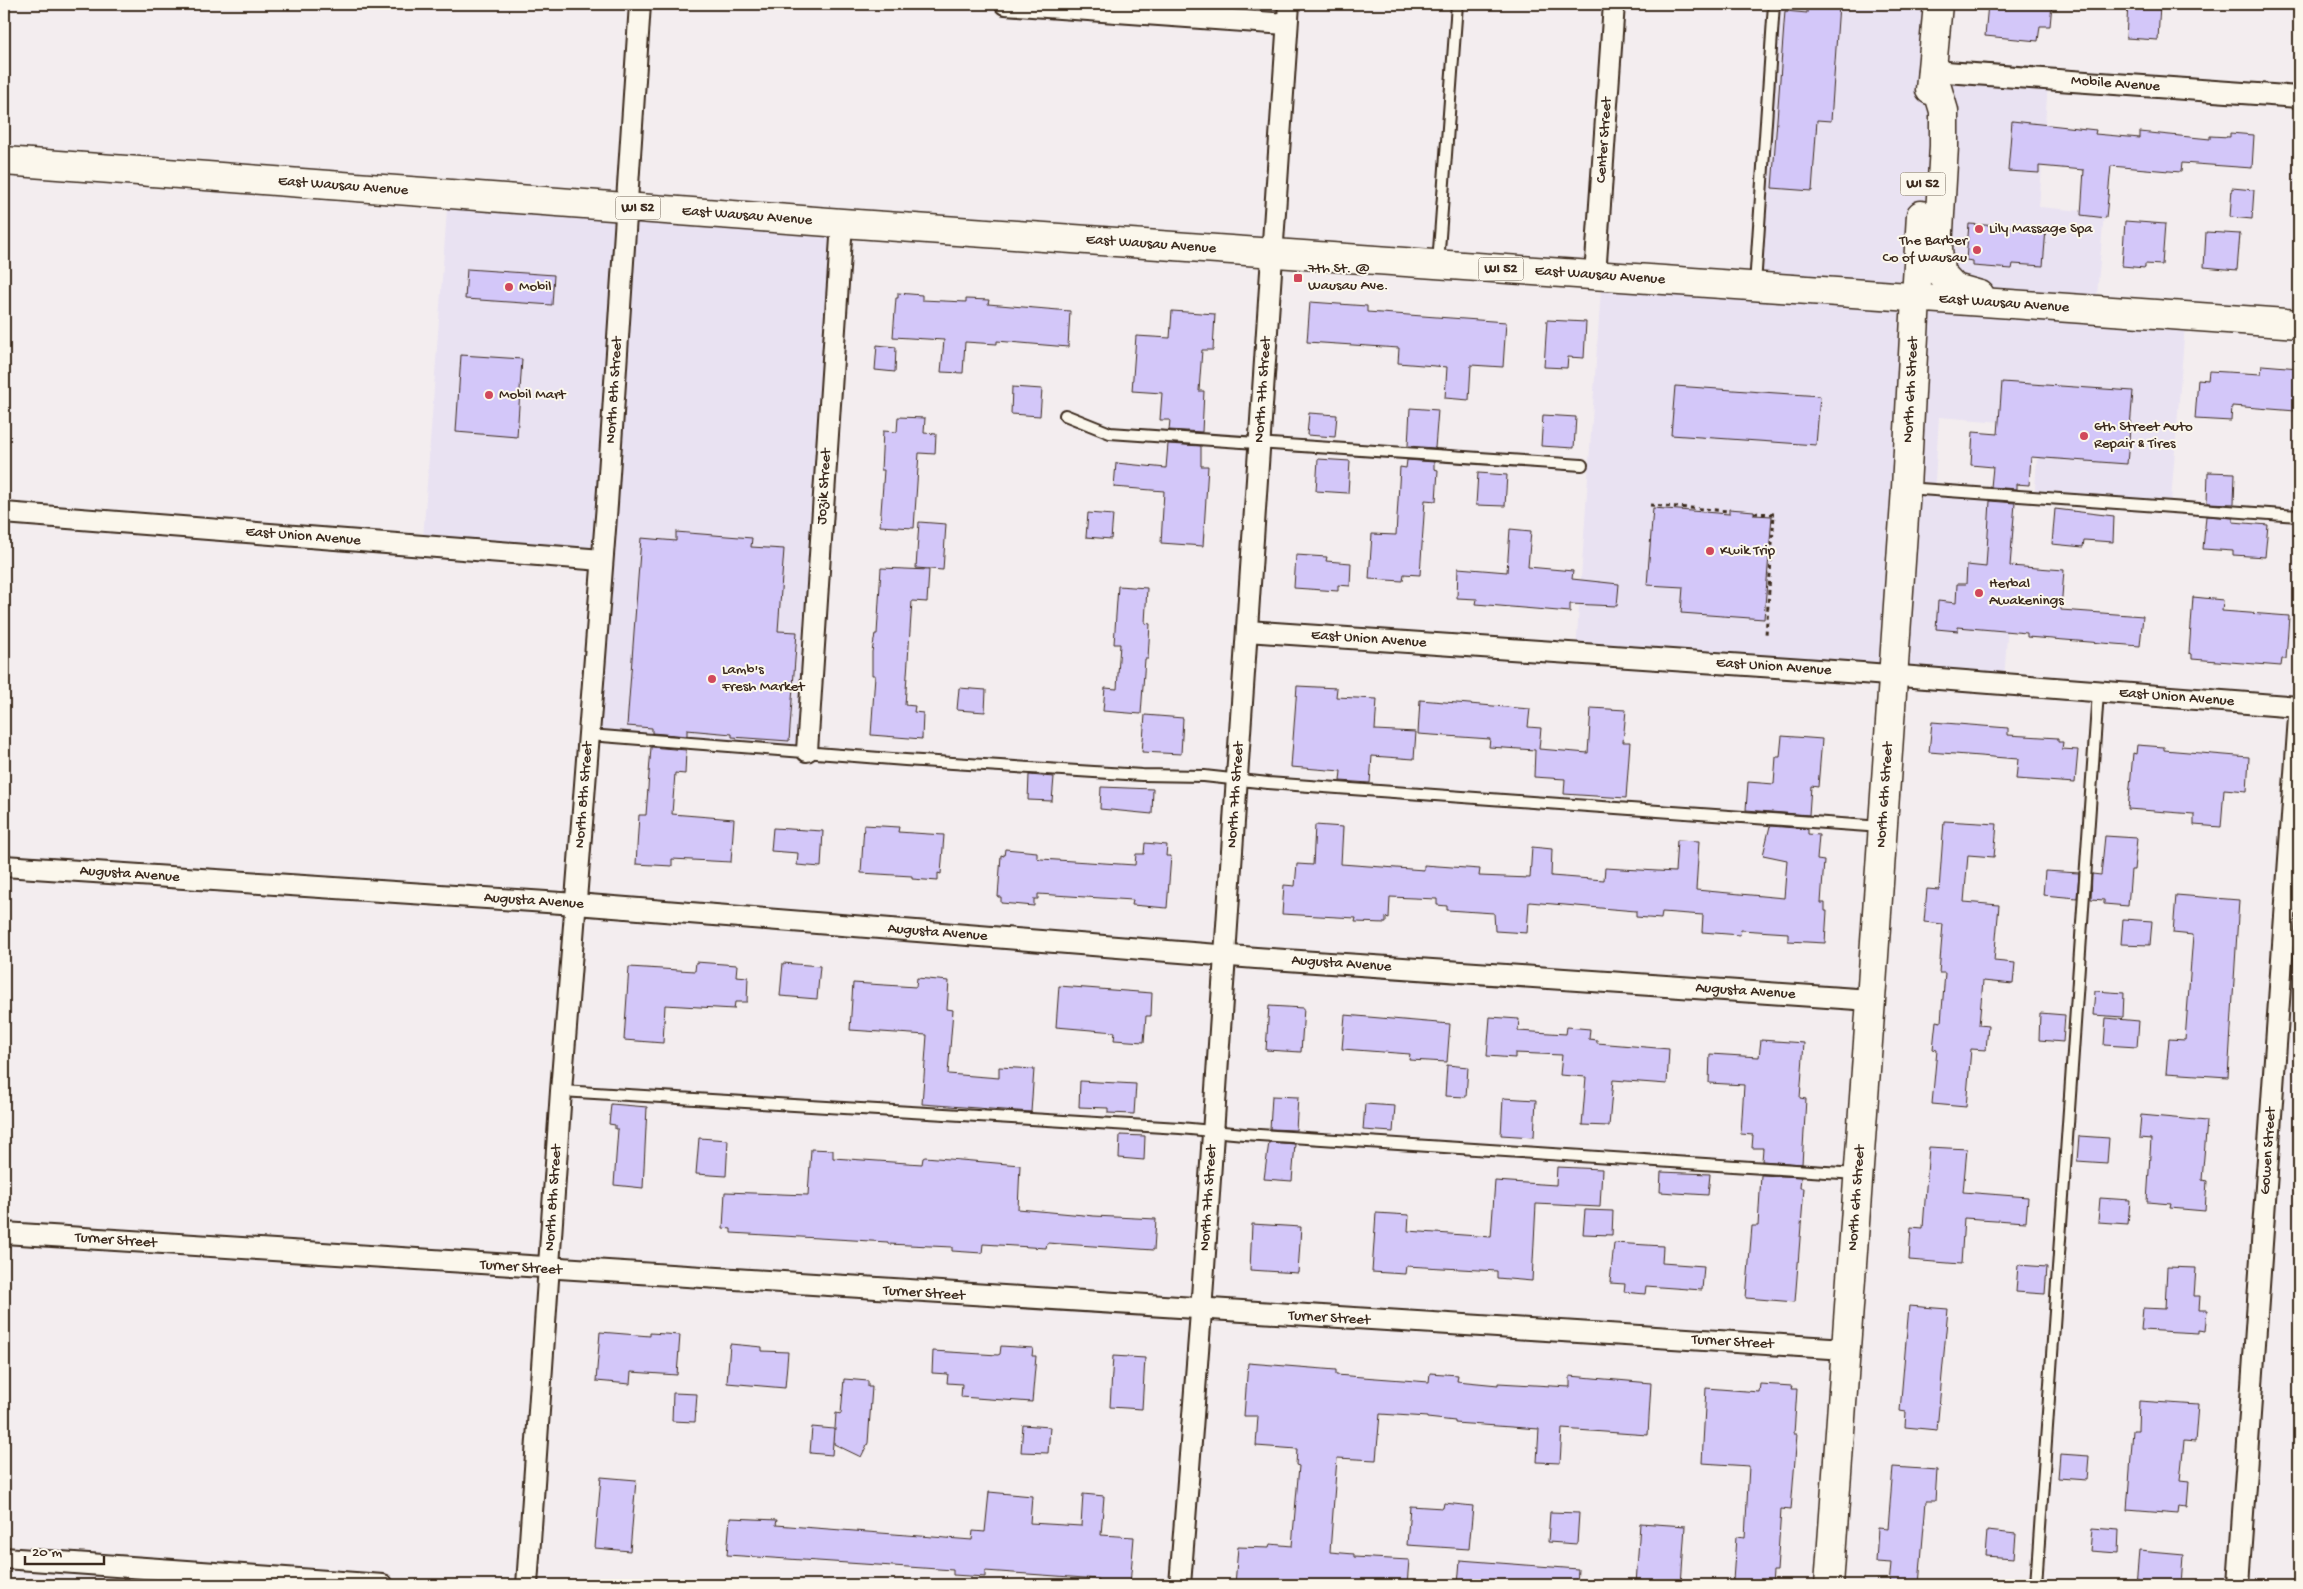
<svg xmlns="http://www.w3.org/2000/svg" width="2303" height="1589" font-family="'Gochi Hand',sans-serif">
	<rect width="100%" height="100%" fill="#f3edef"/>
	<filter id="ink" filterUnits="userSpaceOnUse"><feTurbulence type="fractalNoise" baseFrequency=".02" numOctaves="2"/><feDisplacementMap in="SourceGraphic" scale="10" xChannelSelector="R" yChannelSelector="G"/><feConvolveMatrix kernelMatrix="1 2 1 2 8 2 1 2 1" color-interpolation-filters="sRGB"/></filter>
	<g filter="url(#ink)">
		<path fill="#e9e2f2" d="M1778 4H1940L1935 74 2048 83 2039 207 2104 213 2096 307 2186 313 2171 500 2035 490 2039 425 1939 417 1934 496 2016 502 2004 681 1576 651 1602 275 1755 285Z
			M448 196 845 225 807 750 592 734 605 552 423 539Z"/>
		<path fill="#d3c7f9" stroke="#3b2a1e" d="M1807 4H1839L1831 121 1817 120 1812 191 1772 188 1785 11 1807 13Z
			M1988 4H2052L2050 26H2040L2038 41 1985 36Z
			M2128 4H2160L2158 40 2126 38Z
			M2012 121 2096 130 2095 134 2140 138V132L2210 139V136L2230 137V133L2254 135 2252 168 2182 163 2181 172 2111 166 2106 218 2081 215 2084 170 2039 166V173L2008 171Z
			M2232 188 2254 190 2252 219 2230 217Z
			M2125 221 2165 224 2162 265 2145 264V268L2122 266Z
			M1969 224 2046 229 2043 266 2013 264 2012 269 1973 266V261L1966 260Z
			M2206 232 2240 234 2237 270 2204 267Z
			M467 269 554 275 552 305 465 299Z
			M898 293 922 295V300L966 302V299L989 300 988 304 1070 311 1068 347 997 341V344L965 342 963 373 941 372 944 340 893 337 896 298H898Z
			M1310 302 1367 306V312L1506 322 1503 367 1471 365 1469 400 1445 398 1447 367 1398 363 1399 348 1307 342Z
			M1172 311 1215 314 1213 350H1202L1199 391H1204L1202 432 1169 430 1170 420H1160L1162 393 1132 391 1136 336 1170 338Z
			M1547 320 1586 322 1584 358 1568 357 1567 368 1544 367Z
			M877 345 896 347 895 372 875 370Z
			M461 355 522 359 517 437 456 432Z
			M2262 365 2299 368 2296 411 2232 406 2231 421 2195 419 2198 379 2208 380 2209 371 2261 374Z
			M2002 382 2133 391 2127 464 2031 457 2029 485 2016 484V489L1991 487 1993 467 1971 465 1973 432 1998 434Z
			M1675 386 1820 396 1816 445 1671 435Z
			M1012 387 1042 389 1040 416 1011 414Z
			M1410 408 1438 410 1435 448 1408 446Z
			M1309 413 1337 415 1335 437 1307 435Z
			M1543 415 1576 417 1574 448 1541 446Z
			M898 417 925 418 924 433 936 434 935 454 919 453 914 528 880 526 884 470H881L883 431 897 432Z
			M1168 444 1201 446V466H1208L1203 546 1161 543 1164 491 1114 487 1116 463 1166 468Z
			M1318 459 1350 461 1348 493 1316 491Z
			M1407 460 1434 462V469L1438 470 1436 501 1425 500 1420 575 1404 574 1403 581 1369 579 1372 534 1396 535 1400 467 1406 468Z
			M2208 472 2235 473 2234 504 2207 503Z
			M1478 473 1507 475 1505 506 1476 505Z
			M1990 501 2015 503 2010 566 2064 570 2061 610 2143 616 2140 646 2027 637V633L1958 627V631L1936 629 1938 601 1956 603 1957 584H1966L1967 565 1986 567Z
			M1653 508 1729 514V509L1742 510 1754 511V515L1772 516 1764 619 1681 613 1683 587 1647 585Z
			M2055 509 2114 516 2113 542 2084 540 2083 547 2052 544Z
			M1088 513 1113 515 1111 539 1086 537Z
			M2206 516 2233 518V522L2268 525 2265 557 2233 555V551L2203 549Z
			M919 522 946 524 943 570 916 568Z
			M1510 529 1531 531 1528 567 1573 571 1572 579 1619 584 1617 606 1570 604V612L1476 604 1477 599 1457 598 1458 568 1507 572Z
			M676 532 752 538 751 547 784 549 778 631 797 632 789 741 732 737V734L687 730V736L652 733V728L627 726 641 538 676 541Z
			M1296 555 1327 557 1326 561 1351 563 1350 586 1338 585V591L1294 588Z
			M881 568 929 570 927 602 912 601 905 705 915 706 914 712 923 713 922 739 871 735 875 675H872V652L875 634H877Z
			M1118 586 1147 588 1145 623 1150 624 1148 659H1145L1141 714 1103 711 1105 688 1117 689 1120 644H1114Z
			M2193 597 2223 600 2222 611 2289 616 2286 659H2282L2281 666 2192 659V654L2189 653Z
			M1297 686 1337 688 1336 697 1377 699 1375 730 1416 732 1414 759 1372 756 1370 783 1340 781 1341 771 1291 767Z
			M959 688 986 690 985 712 957 710Z
			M1420 700 1530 709 1528 727 1541 728 1539 749 1588 753 1591 708 1626 710 1623 742H1630L1626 798 1564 794 1565 779 1534 777 1535 750 1489 747 1490 739 1418 734Z
			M1145 715 1183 718 1181 754 1142 752Z
			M1932 722 2008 728V735L2058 738V742H2063L2062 749 2078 750 2075 783 2016 779 2018 759 1929 752Z
			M1782 736 1822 739 1818 787 1811 786 1809 815 1746 810 1748 782 1774 784 1776 757H1780Z
			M2137 745 2164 747V750L2249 757 2247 791 2224 789 2221 827 2194 825V814L2128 809 2133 753 2136 754Z
			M651 747 686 750 685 774 675 773 672 814 734 819 731 862 672 859V866L636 864 639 815H646Z
			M1029 775 1054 777 1052 801 1028 800Z
			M1101 787 1153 789 1152 814 1100 809Z
			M1944 821 1997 824 1994 857 1968 855 1964 902 1999 905 1994 961 2015 963 2013 984 1983 981 1979 1025 1988 1026 1986 1050 1971 1049 1966 1107 1932 1104 1937 1050 1933 1049 1936 1021 1941 1022 1945 973H1939L1943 924 1924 922 1927 889 1939 890Z
			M864 825 899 827 898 832 944 835 941 874 938 873V881L912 879V876L861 873Z
			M1315 825 1343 827 1341 864 1424 870V865L1480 869 1479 876 1530 878 1532 847 1552 849 1551 876 1604 880 1605 868 1675 872 1677 840 1699 841 1696 890 1784 898 1787 860 1763 855 1770 826 1808 829V834L1819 835 1817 860 1824 861 1821 903H1825V911H1827L1825 943 1788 941V933L1741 930 1740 935 1702 932 1703 915 1662 912 1661 919 1636 917V911L1529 902 1527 933 1495 931 1494 913 1447 910V906L1437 905V899L1390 897 1389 918 1386 917V923L1355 922 1356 918 1282 914 1284 885 1295 886 1297 864 1313 865Z
			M773 828 823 831 821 867 797 865 798 853 771 851Z
			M2105 836 2137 838 2134 870H2131L2128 906 2104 904V900L2091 899 2092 874 2101 875Z
			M1145 843 1167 845 1166 856H1171L1167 908 1132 905 1133 900 1038 894V899H1034V906L1001 903V897H998L1001 855 1004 856 1005 849 1037 852V858L1041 859 1135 865 1136 854H1144Z
			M2045 871 2079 873 2077 898 2043 895Z
			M2176 895 2239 900 2228 1077 2166 1073 2169 1039 2185 1040 2193 935 2173 933Z
			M2123 919 2152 921 2150 945 2121 944Z
			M696 962 737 965 736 976 748 977 747 1002H735L734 1009 665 1005 663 1043 624 1040 629 967 695 971Z
			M783 963 820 966 817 999 780 996Z
			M917 978 949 981 947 1009 953 1010 948 1074 999 1078V1067L1034 1069 1031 1112 922 1104 927 1035 850 1030 853 983 916 987Z
			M1059 986 1152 993 1151 1016H1146L1144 1042 1114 1040 1115 1032 1056 1027Z
			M2095 991 2124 993 2123 1017 2093 1015Z
			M1269 1006 1304 1008 1301 1052 1266 1050Z
			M2040 1013 2065 1015 2063 1042 2039 1040Z
			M1345 1015 1450 1024 1447 1062 1409 1060 1410 1054 1342 1049Z
			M1490 1017 1519 1019 1518 1031 1566 1034 1567 1027 1590 1029 1589 1039 1597 1040V1043L1669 1049 1667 1084 1613 1080 1609 1126 1582 1125 1586 1077 1560 1075 1562 1055 1515 1053V1058L1487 1056Z
			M2106 1018 2139 1021 2137 1047 2104 1045Z
			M1761 1040 1804 1043 1800 1098 1806 1099 1802 1164 1762 1161 1763 1148H1752L1753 1135 1741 1134 1744 1085 1709 1083 1710 1054 1759 1057Z
			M1447 1065 1468 1067 1466 1097 1445 1096Z
			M1080 1081 1136 1084 1134 1114 1108 1113V1108L1079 1107Z
			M1272 1096 1298 1097 1296 1130 1270 1129Z
			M1503 1098 1536 1100 1534 1137 1501 1135Z
			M611 1104 647 1107 643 1188 614 1185 618 1129H615V1125L609 1124Z
			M1365 1104 1395 1106 1393 1132 1363 1130Z
			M2141 1115 2207 1121 2202 1180 2207 1181 2205 1211 2170 1208 2171 1204 2147 1202 2151 1139 2139 1138Z
			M1120 1135 1145 1136 1144 1160 1119 1158Z
			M2079 1136 2109 1138 2107 1163 2077 1161Z
			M699 1138 728 1140 726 1176 696 1174Z
			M1269 1142 1295 1144 1292 1181 1264 1179Z
			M1929 1147 1967 1149 1963 1192 2028 1197 2026 1222 1964 1218 1961 1264 1909 1260 1911 1227 1923 1228Z
			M811 1149 833 1150V1158L922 1164 923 1158 925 1157 1020 1165 1018 1209 1094 1216 1156 1219 1154 1250 1047 1243 1046 1248 983 1244 982 1253 952 1251V1247L888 1244V1242L731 1233V1229L723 1228 725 1192 808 1195Z
			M1557 1167 1602 1169 1600 1207 1536 1204 1532 1281 1497 1278V1271L1406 1266 1405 1274 1372 1272 1376 1213 1409 1215 1408 1231 1491 1237 1495 1181 1556 1185Z
			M1661 1172 1710 1174 1708 1195 1660 1192Z
			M1761 1175 1801 1177 1800 1188H1804L1795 1302 1746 1298 1752 1226H1758Z
			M2100 1198 2130 1200 2128 1224 2098 1222Z
			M1585 1210 1613 1211 1612 1235 1583 1234Z
			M1252 1224 1301 1227 1298 1273 1250 1270Z
			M1614 1243 1663 1246 1662 1263 1704 1266 1702 1290 1646 1286 1645 1294 1624 1292 1625 1284 1610 1283Z
			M2018 1265 2047 1267 2045 1294 2016 1292Z
			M2167 1267 2196 1268 2194 1296H2200L2199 1310H2207L2205 1331 2198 1330V1333L2141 1330 2143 1308 2165 1309Z
			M1909 1306 1948 1309 1937 1430 1905 1427 1906 1412 1900 1411Z
			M600 1332 650 1336V1333L680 1335 677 1375 631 1372 630 1384 596 1381Z
			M730 1344 762 1347V1351L788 1352 785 1388 727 1383Z
			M1001 1346 1033 1348 1032 1356H1036L1032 1402 961 1397 962 1384 947 1383 948 1374 932 1373 933 1351 998 1355 1000 1354Z
			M1113 1356 1145 1358 1142 1409 1110 1407Z
			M1248 1363 1336 1370V1375L1429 1382 1430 1373 1458 1375 1457 1381 1498 1385V1383L1570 1387V1376L1651 1383 1648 1435 1562 1429 1560 1463 1537 1462 1539 1429 1455 1423V1421L1427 1418V1417L1380 1414 1376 1460 1337 1458 1330 1552 1354 1554V1557L1409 1560 1407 1585H1235L1238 1547 1269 1548 1270 1544 1292 1546 1299 1466 1296 1465 1297 1449 1256 1446 1258 1416H1244Z
			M844 1379 868 1381V1387H872L868 1443 861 1457 834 1444 836 1413 841 1414Z
			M1760 1384 1792 1386 1791 1389H1797L1794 1434H1797L1791 1510 1781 1509 1777 1571H1773L1772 1585H1742V1581H1733L1736 1537 1745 1538 1749 1466 1702 1463 1706 1388 1759 1392Z
			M673 1393 697 1394 695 1422 672 1421Z
			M2139 1401 2198 1405 2195 1442 2184 1441 2180 1481 2189 1482 2187 1507 2179 1506 2178 1514 2127 1510 2133 1430H2138Z
			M1023 1425 1050 1427 1048 1453 1021 1452Z
			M812 1427 834 1429 832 1455 810 1453Z
			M2060 1454 2089 1456 2087 1480 2058 1478Z
			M1893 1467 1937 1470 1935 1501H1926L1919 1585H1889L1891 1563 1876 1562 1878 1528 1888 1529Z
			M601 1477 636 1480 630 1551 595 1548Z
			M989 1492 1032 1496 1030 1523 1081 1526 1083 1494 1104 1496 1101 1535 1134 1537 1130 1585H1098L1099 1579 985 1571V1577L953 1575V1570L727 1555 730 1518 777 1520 776 1525 972 1540 973 1531 985 1532Z
			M1444 1503 1473 1506 1469 1549 1407 1545 1410 1506 1443 1508Z
			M1550 1512 1579 1513 1577 1544 1548 1542Z
			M1640 1523 1685 1526 1681 1585H1636Z
			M2092 1528 2119 1530 2118 1553 2090 1551Z
			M1987 1531 2016 1534 2014 1558 1985 1556Z
			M2139 1551 2184 1555 2182 1585H2136Z
			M1460 1560 1578 1569 1577 1585H1458Z"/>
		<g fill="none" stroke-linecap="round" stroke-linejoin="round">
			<g stroke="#3b2a1e" stroke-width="14">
				<path id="service" d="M1438 264 1457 4
					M1755 285 1774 4
					M1065 415 1110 433 1582 465
					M1906 488 2299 516
					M589 735 905 760 1142 775 1204 776 1268 783 1882 827
					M561 1091 1180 1128 1244 1134 1857 1174
					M2036 1585 2098 692"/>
			</g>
			<g stroke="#3b2a1e" stroke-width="24">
				<g id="minor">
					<path d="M1005 4 1287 24"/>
					<path id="s1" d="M1932 71 2299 97"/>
					<path id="s2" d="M1595 276 1614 4"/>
					<path id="s3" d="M4 513 602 560"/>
					<path id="s4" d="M1247 631 1862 673 2299 707"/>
					<path id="s5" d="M807 751 842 223"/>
					<path id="s6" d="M4 866 576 904 1256 958 1871 1000"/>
					<path id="s7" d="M4 1233C618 1276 1232 1313 1846 1349"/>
					<path d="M4 1558 383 1585"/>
					<path id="s8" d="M527 1585 561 1091 607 504 640 4"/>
					<path id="s9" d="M1180 1585 1201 1312 1289 4"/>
					<path id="s10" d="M2238 1585 2299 717"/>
				</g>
			</g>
			<g stroke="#3b2a1e" stroke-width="31">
				<g id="secondary">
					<path id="s11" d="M1829 1585 1871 1000 1906 488 1916 298"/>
				</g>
			</g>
			<g stroke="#3b2a1e" stroke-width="31">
				<g id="primary">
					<path d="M1932 71 1944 111V146L1938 248 1940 272 1955 288 1980 295"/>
					<path d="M1930 90 1938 4"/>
					<path id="s12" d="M4 161 842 223 2299 324"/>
					<path d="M1916 298 1921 215"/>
				</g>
			</g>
			<path stroke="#3b2a1e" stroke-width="3" stroke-dasharray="4 4" stroke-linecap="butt" d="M1650 505 1729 511
				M1754 513 1774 514 1766 635"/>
			<use href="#service" stroke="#fbf7ec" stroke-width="10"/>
			<use href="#minor" stroke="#fbf7ec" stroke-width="20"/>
			<use href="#secondary" stroke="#fbf7ec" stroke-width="28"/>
			<use href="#primary" stroke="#fbf7ec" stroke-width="28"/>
		</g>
	</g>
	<g fill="#d1495b" stroke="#fbf7ec" stroke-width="2">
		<circle cx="1979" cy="229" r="5"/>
		<circle cx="1977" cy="250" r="5"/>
		<rect x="1293" y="273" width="10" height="10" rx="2.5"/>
		<circle cx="509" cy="287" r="5"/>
		<circle cx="489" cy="395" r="5"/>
		<circle cx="2084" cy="436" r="5"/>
		<circle cx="1710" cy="551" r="5"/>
		<circle cx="1979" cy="593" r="5"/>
		<circle cx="712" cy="679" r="5"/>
	</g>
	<g text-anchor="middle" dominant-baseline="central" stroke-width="4" stroke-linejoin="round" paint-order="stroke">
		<g fill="#fbf7ec" stroke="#75685c" stroke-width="1">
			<rect x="1900.5" y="172.5" width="45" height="23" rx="4"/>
			<rect x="615.5" y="196.5" width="45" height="23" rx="4"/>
			<rect x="1478.5" y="257.5" width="45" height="23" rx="4"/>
		</g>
		<g font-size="14" font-weight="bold" fill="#3b2a1e">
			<text x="1923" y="184">WI 52</text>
			<text x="638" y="208">WI 52</text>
			<text x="1501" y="269">WI 52</text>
		</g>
		<g font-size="15" fill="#3b2a1e" stroke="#fbf7ec">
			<text stroke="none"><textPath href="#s1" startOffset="184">Mobile Avenue</textPath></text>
			<text stroke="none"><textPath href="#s2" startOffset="136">Center Street</textPath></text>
			<text stroke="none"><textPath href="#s12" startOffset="340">East Wausau Avenue</textPath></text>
			<text stroke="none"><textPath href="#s12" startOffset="745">East Wausau Avenue</textPath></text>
			<text stroke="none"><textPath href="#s12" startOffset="1150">East Wausau Avenue</textPath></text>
			<text stroke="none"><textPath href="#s12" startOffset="1600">East Wausau Avenue</textPath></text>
			<text stroke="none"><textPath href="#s12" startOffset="2005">East Wausau Avenue</textPath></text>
			<text stroke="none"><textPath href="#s9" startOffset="1198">North 7th Street</textPath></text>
			<text stroke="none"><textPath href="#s11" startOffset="1198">North 6th Street</textPath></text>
			<text stroke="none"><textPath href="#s8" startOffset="1198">North 8th Street</textPath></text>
			<text stroke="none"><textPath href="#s5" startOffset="265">Jozik Street</textPath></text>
			<text stroke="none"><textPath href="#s3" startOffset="300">East Union Avenue</textPath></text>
			<text stroke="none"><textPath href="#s4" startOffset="122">East Union Avenue</textPath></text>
			<text stroke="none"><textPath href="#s4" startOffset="528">East Union Avenue</textPath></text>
			<text stroke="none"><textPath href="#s4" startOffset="932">East Union Avenue</textPath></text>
			<text stroke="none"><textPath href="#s8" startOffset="792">North 8th Street</textPath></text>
			<text stroke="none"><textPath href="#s9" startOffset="792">North 7th Street</textPath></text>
			<text stroke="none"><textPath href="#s11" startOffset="792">North 6th Street</textPath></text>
			<text stroke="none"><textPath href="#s6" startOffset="126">Augusta Avenue</textPath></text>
			<text stroke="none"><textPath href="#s6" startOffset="531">Augusta Avenue</textPath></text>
			<text stroke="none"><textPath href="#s6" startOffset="936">Augusta Avenue</textPath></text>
			<text stroke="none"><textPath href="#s6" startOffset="1341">Augusta Avenue</textPath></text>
			<text stroke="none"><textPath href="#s6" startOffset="1746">Augusta Avenue</textPath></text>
			<text stroke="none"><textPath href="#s10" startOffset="435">Gowen Street</textPath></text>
			<text stroke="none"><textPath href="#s8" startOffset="388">North 8th Street</textPath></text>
			<text stroke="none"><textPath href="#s9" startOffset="388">North 7th Street</textPath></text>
			<text stroke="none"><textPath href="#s11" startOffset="388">North 6th Street</textPath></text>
			<text stroke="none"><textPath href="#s7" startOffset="112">Turner Street</textPath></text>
			<text stroke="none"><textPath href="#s7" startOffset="518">Turner Street</textPath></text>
			<text stroke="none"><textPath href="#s7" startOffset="922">Turner Street</textPath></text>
			<text stroke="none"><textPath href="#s7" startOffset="1328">Turner Street</textPath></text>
			<text stroke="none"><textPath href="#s7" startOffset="1732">Turner Street</textPath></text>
		</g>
		<g font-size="15" fill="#3b2a1e" stroke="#fbf7ec" text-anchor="start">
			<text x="1989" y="229">Lily Massage Spa</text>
			<text x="1967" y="241" text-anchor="end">The Barber<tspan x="1967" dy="17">Co of Wausau</tspan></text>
			<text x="1308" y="269">7th St. @<tspan x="1308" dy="17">Wausau Ave.</tspan></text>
			<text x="519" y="287">Mobil</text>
			<text x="499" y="395">Mobil Mart</text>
			<text x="2094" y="427">6th Street Auto<tspan x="2094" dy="17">Repair &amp; Tires</tspan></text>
			<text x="1720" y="551">Kwik Trip</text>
			<text x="1989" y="584">Herbal<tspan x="1989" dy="17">Awakenings</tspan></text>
			<text x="722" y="670">Lamb's<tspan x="722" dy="17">Fresh Market</tspan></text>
		</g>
	</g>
	<rect width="2303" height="1589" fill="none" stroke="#fbf7ec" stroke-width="20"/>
	<rect x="10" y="10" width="2283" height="1569" fill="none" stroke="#3b2a1e" stroke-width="2" filter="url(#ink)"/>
	<path d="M25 1556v8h79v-8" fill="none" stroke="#3b2a1e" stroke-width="2.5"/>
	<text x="32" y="1556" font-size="15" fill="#3b2a1e" stroke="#fbf7ec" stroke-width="4" paint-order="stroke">20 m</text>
</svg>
